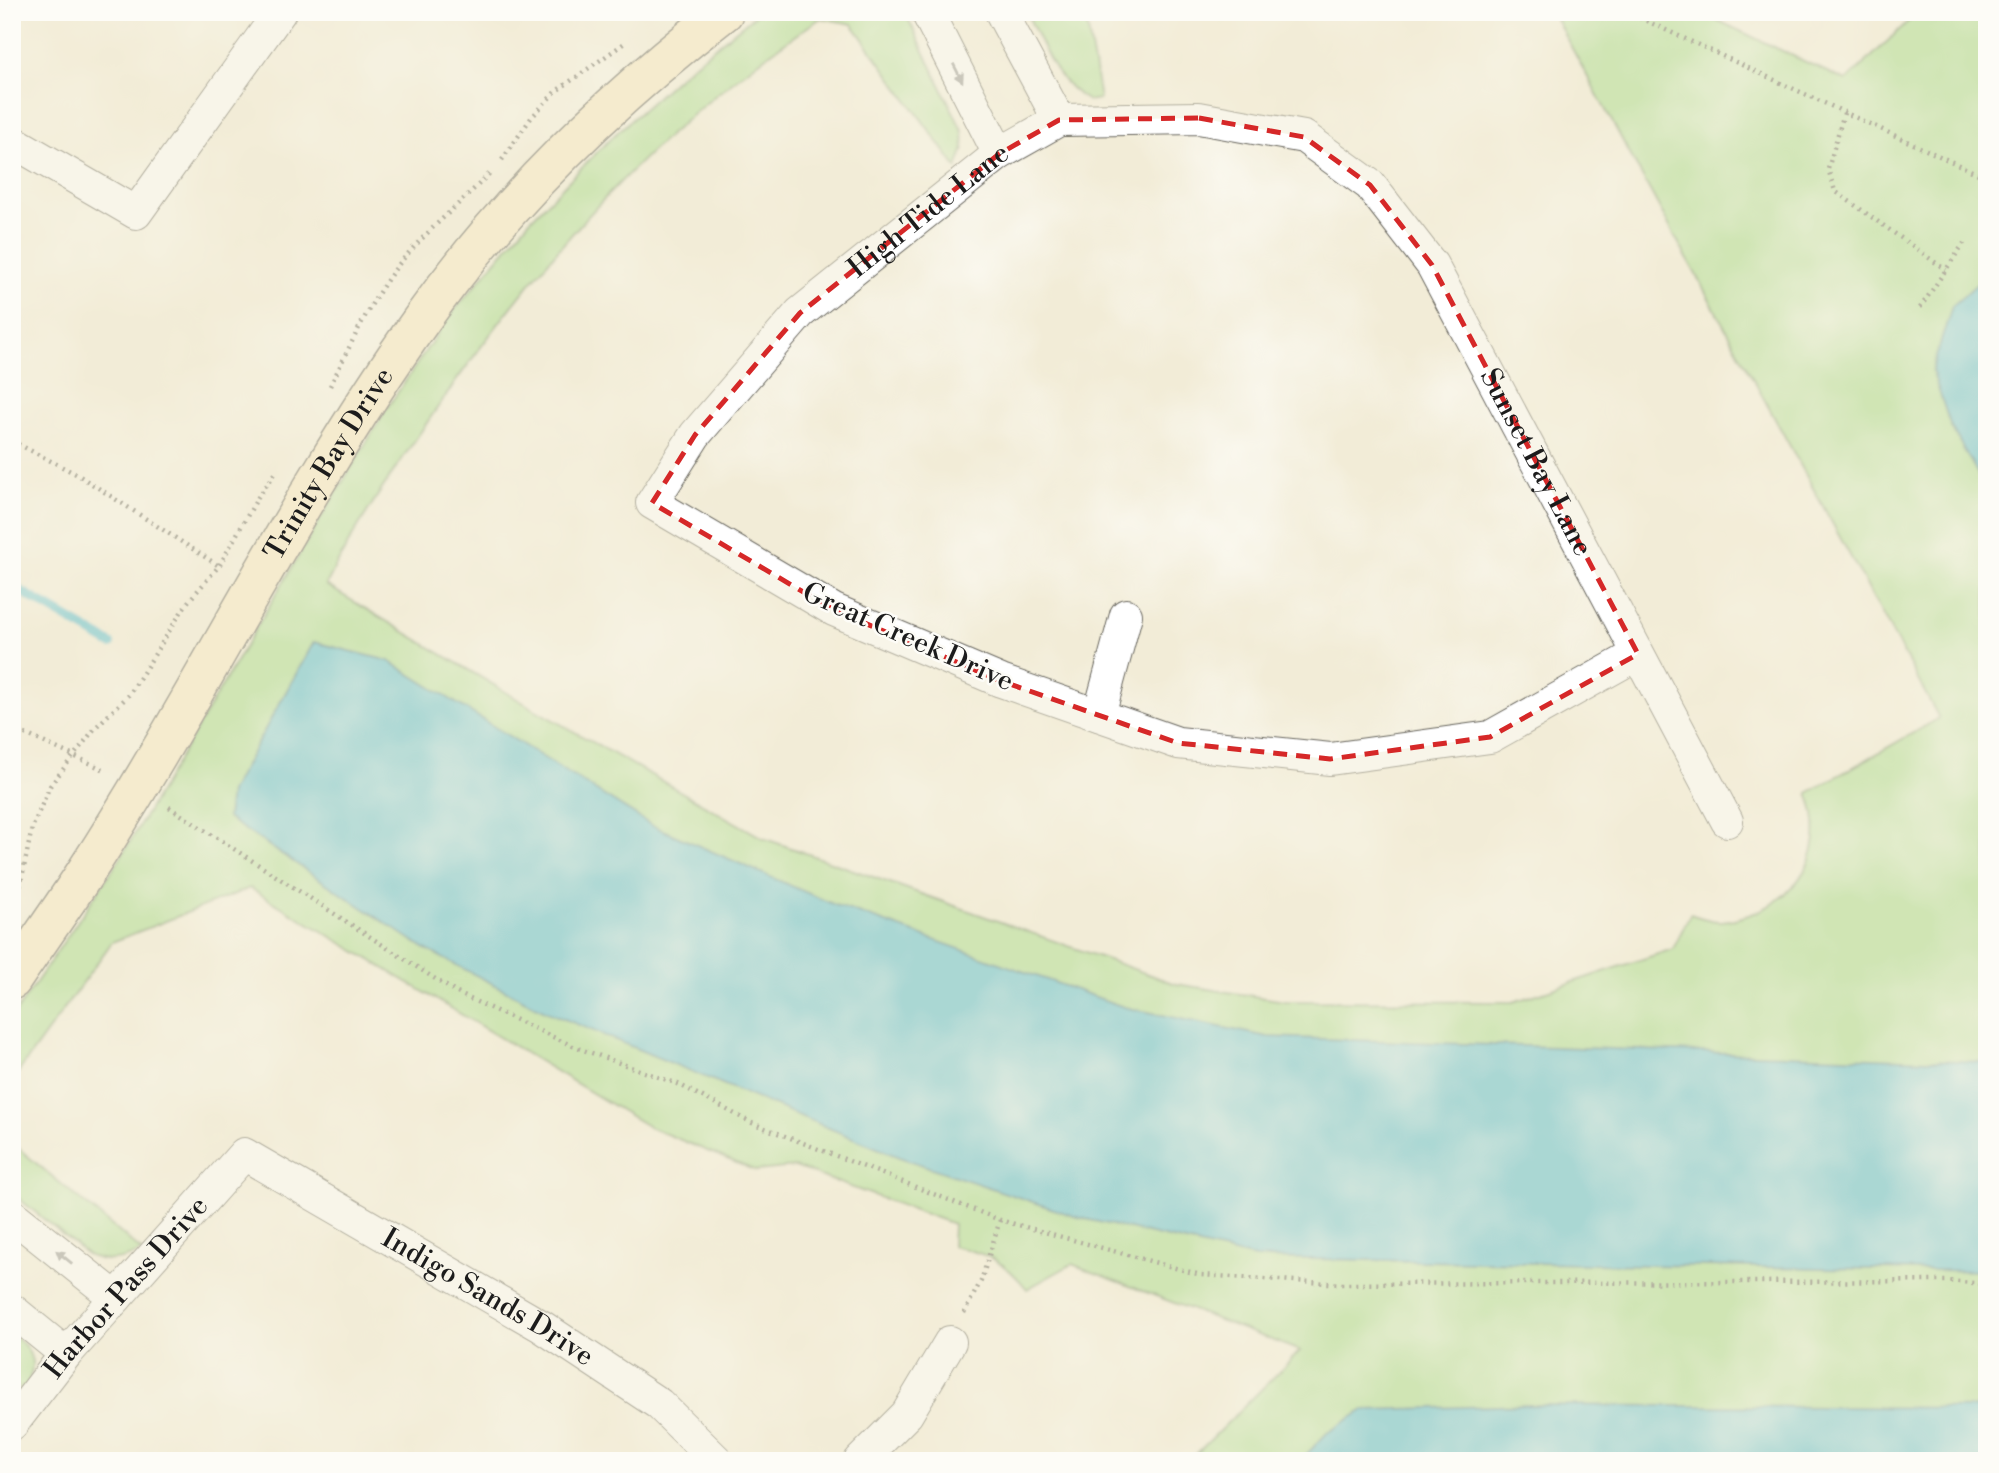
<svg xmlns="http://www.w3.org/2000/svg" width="1999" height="1473" font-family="'Libre Bodoni',serif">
	<rect width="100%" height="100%" fill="#fdfcf7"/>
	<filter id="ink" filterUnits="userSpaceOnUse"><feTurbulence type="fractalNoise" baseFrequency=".0143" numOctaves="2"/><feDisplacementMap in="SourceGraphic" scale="14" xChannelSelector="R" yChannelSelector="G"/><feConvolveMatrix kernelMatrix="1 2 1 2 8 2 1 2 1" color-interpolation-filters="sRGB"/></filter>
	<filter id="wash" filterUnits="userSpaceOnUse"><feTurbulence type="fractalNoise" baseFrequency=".00686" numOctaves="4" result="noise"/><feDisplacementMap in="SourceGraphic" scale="28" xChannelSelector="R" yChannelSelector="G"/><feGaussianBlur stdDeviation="1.57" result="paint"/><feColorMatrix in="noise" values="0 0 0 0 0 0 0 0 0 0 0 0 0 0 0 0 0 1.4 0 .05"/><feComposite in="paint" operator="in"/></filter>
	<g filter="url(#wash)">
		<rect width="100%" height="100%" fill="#f2ecd7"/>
		<path fill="#a6db8b" stroke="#617c54" stroke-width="2" d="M759 12H905L963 132 964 148 957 168 852 24 821 18C656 126 544 253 433 414 395 469 355 526 326 585L534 709 763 838 1176 984 1285 1001 1513 1002 1673 949 1690 914C1700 917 1712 922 1722 921 1788 913 1834 858 1808 793L1939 718 1552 12H1700L1846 81 1918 12H1987V1461H1189L1300 1351 1072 1264 1027 1289C1004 1260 988 1254 952 1246L953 1224 795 1167 756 1171 649 1127 250 888 112 942 12 1081V1018L119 860 325 511 387 408 447 319 529 221 611 138 690 67Z
			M1026 12H1085L1100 99 1088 101C1055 82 1043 46 1026 12Z
			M12 1143 142 1251C124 1261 108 1263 89 1256L12 1193Z
			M12 1333C35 1352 38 1367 23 1391L12 1382Z"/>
		<path fill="#52bccf" stroke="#376c76" stroke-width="2" d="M1987 275V490L1951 427 1932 370 1952 306Z
			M314 642 389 661 651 825 835 905 1124 1007 1268 1037 1987 1062V1271L1255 1258 1077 1217 899 1157 545 1011 425 949 227 818 230 792Z
			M1530 1405 1987 1408V1461H1300L1327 1433 1364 1410Z"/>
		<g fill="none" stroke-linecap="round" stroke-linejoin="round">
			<path stroke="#52bccf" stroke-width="10" d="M12 586 111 644"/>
		</g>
	</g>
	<g filter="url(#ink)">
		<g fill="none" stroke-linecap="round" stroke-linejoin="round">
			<g stroke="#67655d" stroke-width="34">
				<g id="street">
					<path d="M927 12 999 154"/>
					<path d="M1001 12 1059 120"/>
					<path d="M12 141 136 213 280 12"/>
					<path id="s1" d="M1638 654 1490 737 1330 759 1178 743 1001 681 834 610 652 503 695 435 800 313 999 154 1059 120 1199 118 1304 137 1370 185 1432 265 1727 821"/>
					<path d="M1099 715 1126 615"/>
					<path d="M12 1215 116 1298"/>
					<path d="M12 1310 66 1354"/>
					<path id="s2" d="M12 1424 66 1354 244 1154 541 1326 659 1404 717 1461"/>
					<path d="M860 1461 907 1414 950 1342"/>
				</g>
			</g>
			<g stroke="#67655d" stroke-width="41">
				<g id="secondary">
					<path id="s3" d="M12 980C37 943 63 907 87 870 204 689 297 494 422 319 505 202 610 100 724 12"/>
				</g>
			</g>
			<path stroke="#67655d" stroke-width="4.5" stroke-dasharray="2 5" stroke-linecap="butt" d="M1627 12 1987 178
				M1844 113 1828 169 1835 191 1946 270
				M502 160 531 118 555 92 626 42
				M1920 308 1964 243
				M330 386C351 345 370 300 399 264 427 230 461 203 491 172
				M12 441 78 475 219 566
				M12 728 107 771
				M169 807 457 993 575 1047 678 1084 752 1123 1000 1220 1201 1275 1342 1284 1946 1281 1987 1284
				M16 907 32 828 50 786 96 727 129 695 187 603 219 566 258 497 277 471
				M964 1313 981 1281 1000 1220"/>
			<use href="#street" stroke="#fff" stroke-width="32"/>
			<use href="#secondary" stroke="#f8e8c3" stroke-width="38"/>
		</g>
		<defs><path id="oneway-solid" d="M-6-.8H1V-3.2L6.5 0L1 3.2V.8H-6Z" transform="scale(1.75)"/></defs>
		<g fill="#999">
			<use href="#oneway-solid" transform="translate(958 73) rotate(63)"/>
			<use href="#oneway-solid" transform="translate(64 1257) rotate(-141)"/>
		</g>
	</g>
	<path d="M0 0H1999V1473H0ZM1199 118 1304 137 1370 185 1432 265 1638 654 1490 737 1330 759 1178 743 1001 681 834 610 652 503 695 435 800 313 999 154 1059 120Z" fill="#f2ecd7" fill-opacity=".55" fill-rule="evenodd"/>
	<path fill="none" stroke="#d62828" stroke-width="5" stroke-dasharray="14 9" stroke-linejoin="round" d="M1199 118 1304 137 1370 185 1432 265 1638 654 1490 737 1330 759 1178 743 1001 681 834 610 652 503 695 435 800 313 999 154 1059 120Z"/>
	<g text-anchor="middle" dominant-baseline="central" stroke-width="5" stroke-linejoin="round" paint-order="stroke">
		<g font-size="28" fill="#1c1c1c" stroke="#fdfcf7">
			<text stroke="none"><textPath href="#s1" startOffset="1470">High Tide Lane</textPath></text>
			<text stroke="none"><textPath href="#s1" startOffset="2282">Sunset Bay Lane</textPath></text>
			<text stroke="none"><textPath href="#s3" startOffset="606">Trinity Bay Drive</textPath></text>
			<text transform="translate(908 637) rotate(24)">Great Creek Drive</text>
			<text stroke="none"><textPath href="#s2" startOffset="178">Harbor Pass Drive</textPath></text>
			<text stroke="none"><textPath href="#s2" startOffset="639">Indigo Sands Drive</textPath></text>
		</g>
	</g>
	<rect width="1999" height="1473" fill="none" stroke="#fdfcf7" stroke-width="42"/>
</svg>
